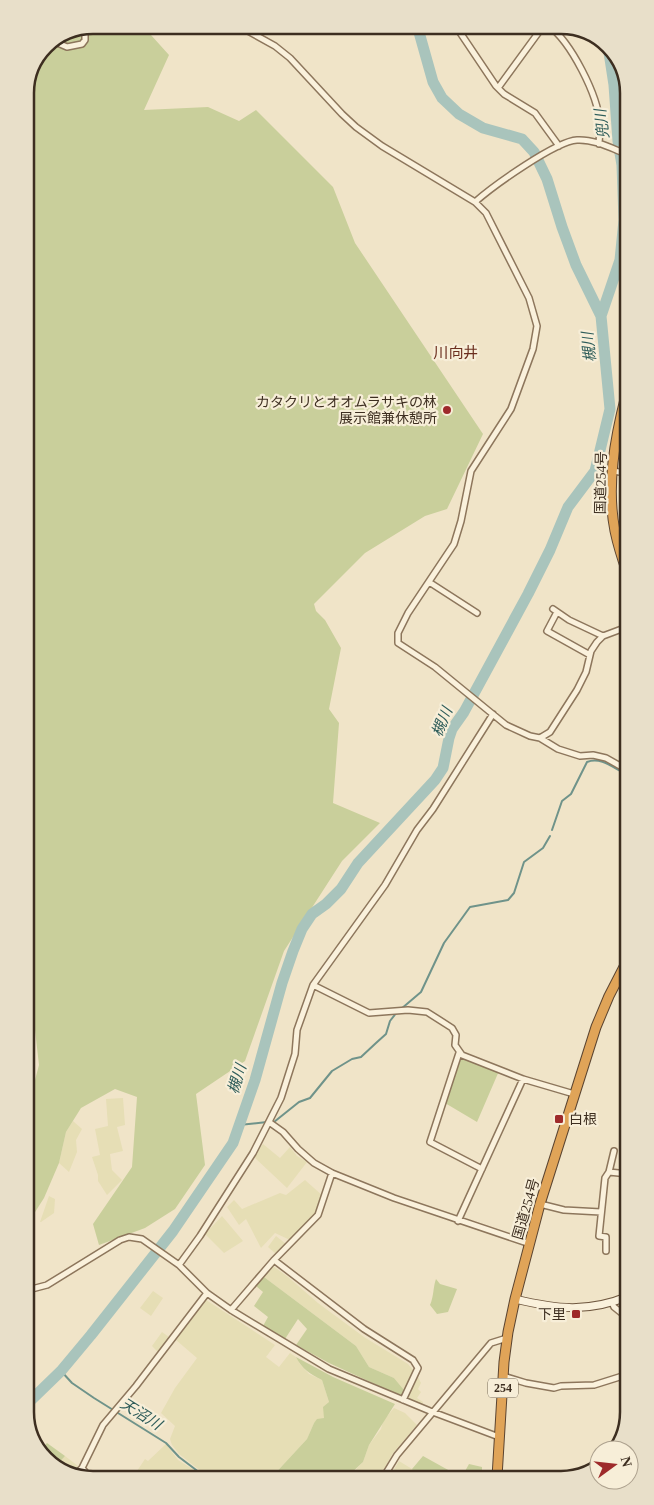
<svg xmlns="http://www.w3.org/2000/svg" width="654" height="1505" font-family="'Times New Roman','Noto Sans JP',serif">
	<rect width="100%" height="100%" fill="#f0e4c8"/>
	<path fill="#e6deb5" d="M123 1098 125 1125 117 1127 123 1151 110 1154 112 1170 122 1180 107 1195 98 1181V1175L92 1157 100 1155 95 1129 108 1126 106 1099Z
		M73 1121 82 1129 76 1140 77 1152 69 1172 59 1163 66 1132Z
		M263 1144 280 1158 290 1147 297 1156 307 1162 287 1188 253 1156Z
		M305 1180 323 1196 316 1214 290 1240 275 1233 261 1248 246 1219 239 1225 227 1207 234 1200 242 1209 280 1193 286 1195Z
		M49 1196 55 1199 54 1213 41 1222H40Z
		M222 1216 243 1241 224 1253 205 1234Z
		M276 1236 286 1244 276 1254 268 1247Z
		M273 1266 288 1277 318 1303 364 1337 408 1364 413 1370 404 1390 394 1378 369 1367 356 1346 264 1277Z
		M153 1291 163 1298 151 1316 140 1308Z
		M206 1300 275 1345 266 1357 279 1367 290 1353 296 1357 300 1364 309 1374 322 1380 329 1402 324 1418 314 1423 307 1439 270 1479H211L179 1454 172 1445 170 1439 175 1426 161 1413 175 1388 197 1358 176 1340Z
		M162 1332 169 1337 158 1352 152 1346Z
		M418 1377 421 1383 418 1389 421 1392 417 1398 423 1402 422 1405 410 1400 408 1396Z
		M394 1408 405 1413 417 1425 393 1453 379 1478H348L363 1462 369 1445 381 1429 383 1421Z
		M166 1444 178 1460 194 1470 204 1479 131 1480 145 1459 148 1461Z
		M41 1449 57 1465 65 1456 78 1466 72 1474 51 1466 40 1450Z
		M399 1461 412 1469 417 1478H389Z"/>
	<path fill="#c9cf9b" d="M92 25H142L169 55 144 110 208 107 239 121 256 110 333 187 355 243 483 434 447 509 425 516 365 553 314 604 316 611 325 620 341 648 329 709 339 723 333 803 380 823 342 861 284 951 245 1061 196 1094 205 1165 175 1209 145 1228 99 1245 93 1224 132 1167 137 1097 115 1089 81 1108 66 1132 59 1163 44 1198 30 1220 29 1239 34 1267 28 1269V1099L31 1095 39 1065 35 1030 27 1027 25 88 45 45Z
		M463 1058 499 1071 477 1122 445 1103 459 1061Z
		M264 1277 356 1346 369 1367 394 1378 404 1390 403 1394 399 1395 329 1363 296 1345 307 1329 298 1319 285 1339 263 1326 268 1317 254 1306 263 1292 256 1286Z
		M436 1279 440 1284 457 1289 448 1312 437 1314 430 1305C434 1296 433 1287 436 1279Z
		M296 1357 333 1377 395 1404 369 1445 363 1462 346 1478 270 1479 307 1439 314 1423 317 1419 324 1418 323 1407 329 1402 322 1380C310 1374 302 1369 296 1357Z
		M47 1443 65 1456 57 1465 41 1449Z
		M423 1456 459 1476V1477L417 1478 412 1469Z
		M469 1464 482 1467V1477H469L464 1473Z"/>
	<g fill="none" stroke-linecap="round" stroke-linejoin="round">
		<path stroke="#6f938a" stroke-width="2" d="M552 830 562 801 571 794 587 762C600 757 611 766 622 772
			M401 1009 421 992 444 943 470 907 508 900 514 893 524 862 543 848 550 836
			M274 1122 299 1102 310 1098 332 1071 352 1059 361 1057 376 1043 386 1034 390 1021 397 1012
			M239 1125 267 1122
			M61 1371 72 1383 94 1398 166 1443 179 1457 208 1479"/>
		<path stroke="#a9c4bc" stroke-width="11" d="M601 316 620 260 624 220 622 165 618 141 614 85 608 46
			M28 1403 61 1371 91 1335 173 1231 233 1143 255 1080 282 983 293 951 302 929 312 914 326 904 341 889 358 863 435 780 443 768 449 738 452 729 464 712 528 594 550 550 568 507 595 471 610 409 601 316 576 265 562 227 547 179 534 152 522 139 483 128 459 114 442 98 433 82 417 25"/>
		<g stroke="#8d765c" stroke-width="8">
			<path id="street" d="M237 25 275 46 290 58 342 114 356 127 382 146 475 202 486 213 529 298 537 326 533 349 511 409 471 471 461 521 454 544 408 613 398 633V643L435 667 506 725 530 736 540 738 558 749 580 756 593 755 606 758 622 767 627 772
				M455 25 496 86 504 94 535 113 559 146
				M548 25C571 42 598 95 600 124 601 130 599 137 599 144
				M53 41 67 47 82 44 85 40V28
				M498 88 544 25
				M475 202C493 186 556 141 577 140 594 139 611 148 626 154
				M612 471 627 473
				M429 582 477 613
				M553 609 569 620 603 636
				M557 612 547 631 590 655
				M540 738 550 732 577 690 586 672 591 651 597 642 603 636 627 627
				M313 985 369 1013 408 1010 427 1012 452 1028 456 1035 455 1045 462 1055 523 1079 574 1094
				M459 1053 430 1142 482 1169
				M269 1122 283 1132 298 1149 314 1163 332 1173 394 1198 530 1244
				M609 1172 628 1174
				M540 1204 564 1210 601 1212
				M458 1221 523 1079
				M606 1251V1237L599 1236 605 1178 609 1172 614 1151
				M274 1260 364 1329 413 1360 418 1368 403 1400
				M179 1265 200 1236 253 1153 281 1098 295 1054 297 1030 313 985 385 885 417 830 433 809 493 714
				M28 1290 47 1285 120 1240 129 1237 142 1239 179 1265 207 1293 231 1310 329 1369 430 1411 499 1437
				M612 1303 614 1307 624 1315 629 1332
				M231 1310 274 1260 318 1215 332 1173
				M503 1376 526 1383 554 1388 561 1386 594 1385 629 1374
				M629 1414V1407
				M82 1468 92 1480
				M75 1475 82 1468 103 1425 136 1386 207 1293
				M383 1478 397 1455 491 1343 507 1338"/>
		</g>
		<g stroke="#6f573f" stroke-width="9">
			<path id="secondary" d="M515 1299C556 1309 588 1313 629 1296"/>
		</g>
		<g stroke="#5b4430" stroke-width="11">
			<path id="highway" d="M626 395C615 438 606 486 615 531 618 545 622 558 627 572
				M497 1477 504 1362 508 1332 515 1299 540 1204 596 1027 609 996 628 959"/>
		</g>
		<use href="#street" stroke="#faf1dc" stroke-width="5"/>
		<use href="#secondary" stroke="#faf1dc" stroke-width="7"/>
		<use href="#highway" stroke="#e0a458" stroke-width="9"/>
	</g>
	<g fill="#9e2a2b" stroke="#f7eed8" stroke-width="2">
		<circle cx="447" cy="410" r="5"/>
		<rect x="554" y="1114" width="10" height="10" rx="2.5"/>
		<rect x="571" y="1309" width="10" height="10" rx="2.5"/>
	</g>
	<g text-anchor="middle" dominant-baseline="central" stroke-width="4.5" stroke-linejoin="round" paint-order="stroke">
		<rect fill="#f7eed8" stroke="#756857" stroke-width="1" x="488" y="1378.5" width="30" height="19" rx="4"/>
		<g font-size="12" font-weight="bold" fill="#3d2e20">
			<text x="503" y="1388">254</text>
		</g>
		<g font-size="14" fill="#3d2e20" stroke="#f7eed8" text-anchor="end">
			<text x="437" y="402">カタクリとオオムラサキの林<tspan x="437" dy="16">展示館兼休憩所</tspan></text>
			<text x="569" y="1119" text-anchor="start">白根</text>
			<text x="566" y="1314">下里</text>
		</g>
		<g font-size="14" fill="#3d2e20" stroke="#f7eed8">
			<text transform="translate(601 483) rotate(-89)">国道254号</text>
			<text transform="translate(526 1209) rotate(-74)">国道254号</text>
		</g>
		<g font-size="15" font-style="italic" fill="#2f5d5a" stroke="#f7eed8">
			<text transform="translate(602 124) rotate(-97)">兜川</text>
			<text transform="translate(589 347) rotate(-96)">槻川</text>
			<text transform="translate(442 722) rotate(-68)">槻川</text>
			<text transform="translate(237 1079) rotate(-73)">槻川</text>
			<text transform="translate(141 1414) rotate(32)">天沼川</text>
		</g>
		<g font-size="15" fill="#6b2e1e" stroke="#f7eed8">
			<text x="456" y="353">川向井</text>
		</g>
	</g>
	<path d="M0 0H654V1505H0ZM93 34H561A59 59 0 0 1 620 93V1412A59 59 0 0 1 561 1471H93A59 59 0 0 1 34 1412V93A59 59 0 0 1 93 34Z" fill="#e8dfc9" fill-rule="evenodd"/>
	<path fill="none" stroke="#3d2e20" stroke-width="2.5" d="M93 34H561A59 59 0 0 1 620 93V1412A59 59 0 0 1 561 1471H93A59 59 0 0 1 34 1412V93A59 59 0 0 1 93 34Z"/>
	<g transform="translate(614 1465) rotate(75)"><circle r="24" fill="#f7eed8" stroke="#ada18e"/>
	<path d="M0-4L9 19L0 12L-9 19Z" fill="#9e2a2b"/>
	<text y="-8" font-size="14" font-weight="bold" text-anchor="middle" fill="#3d2e20">N</text>
	</g>
</svg>
